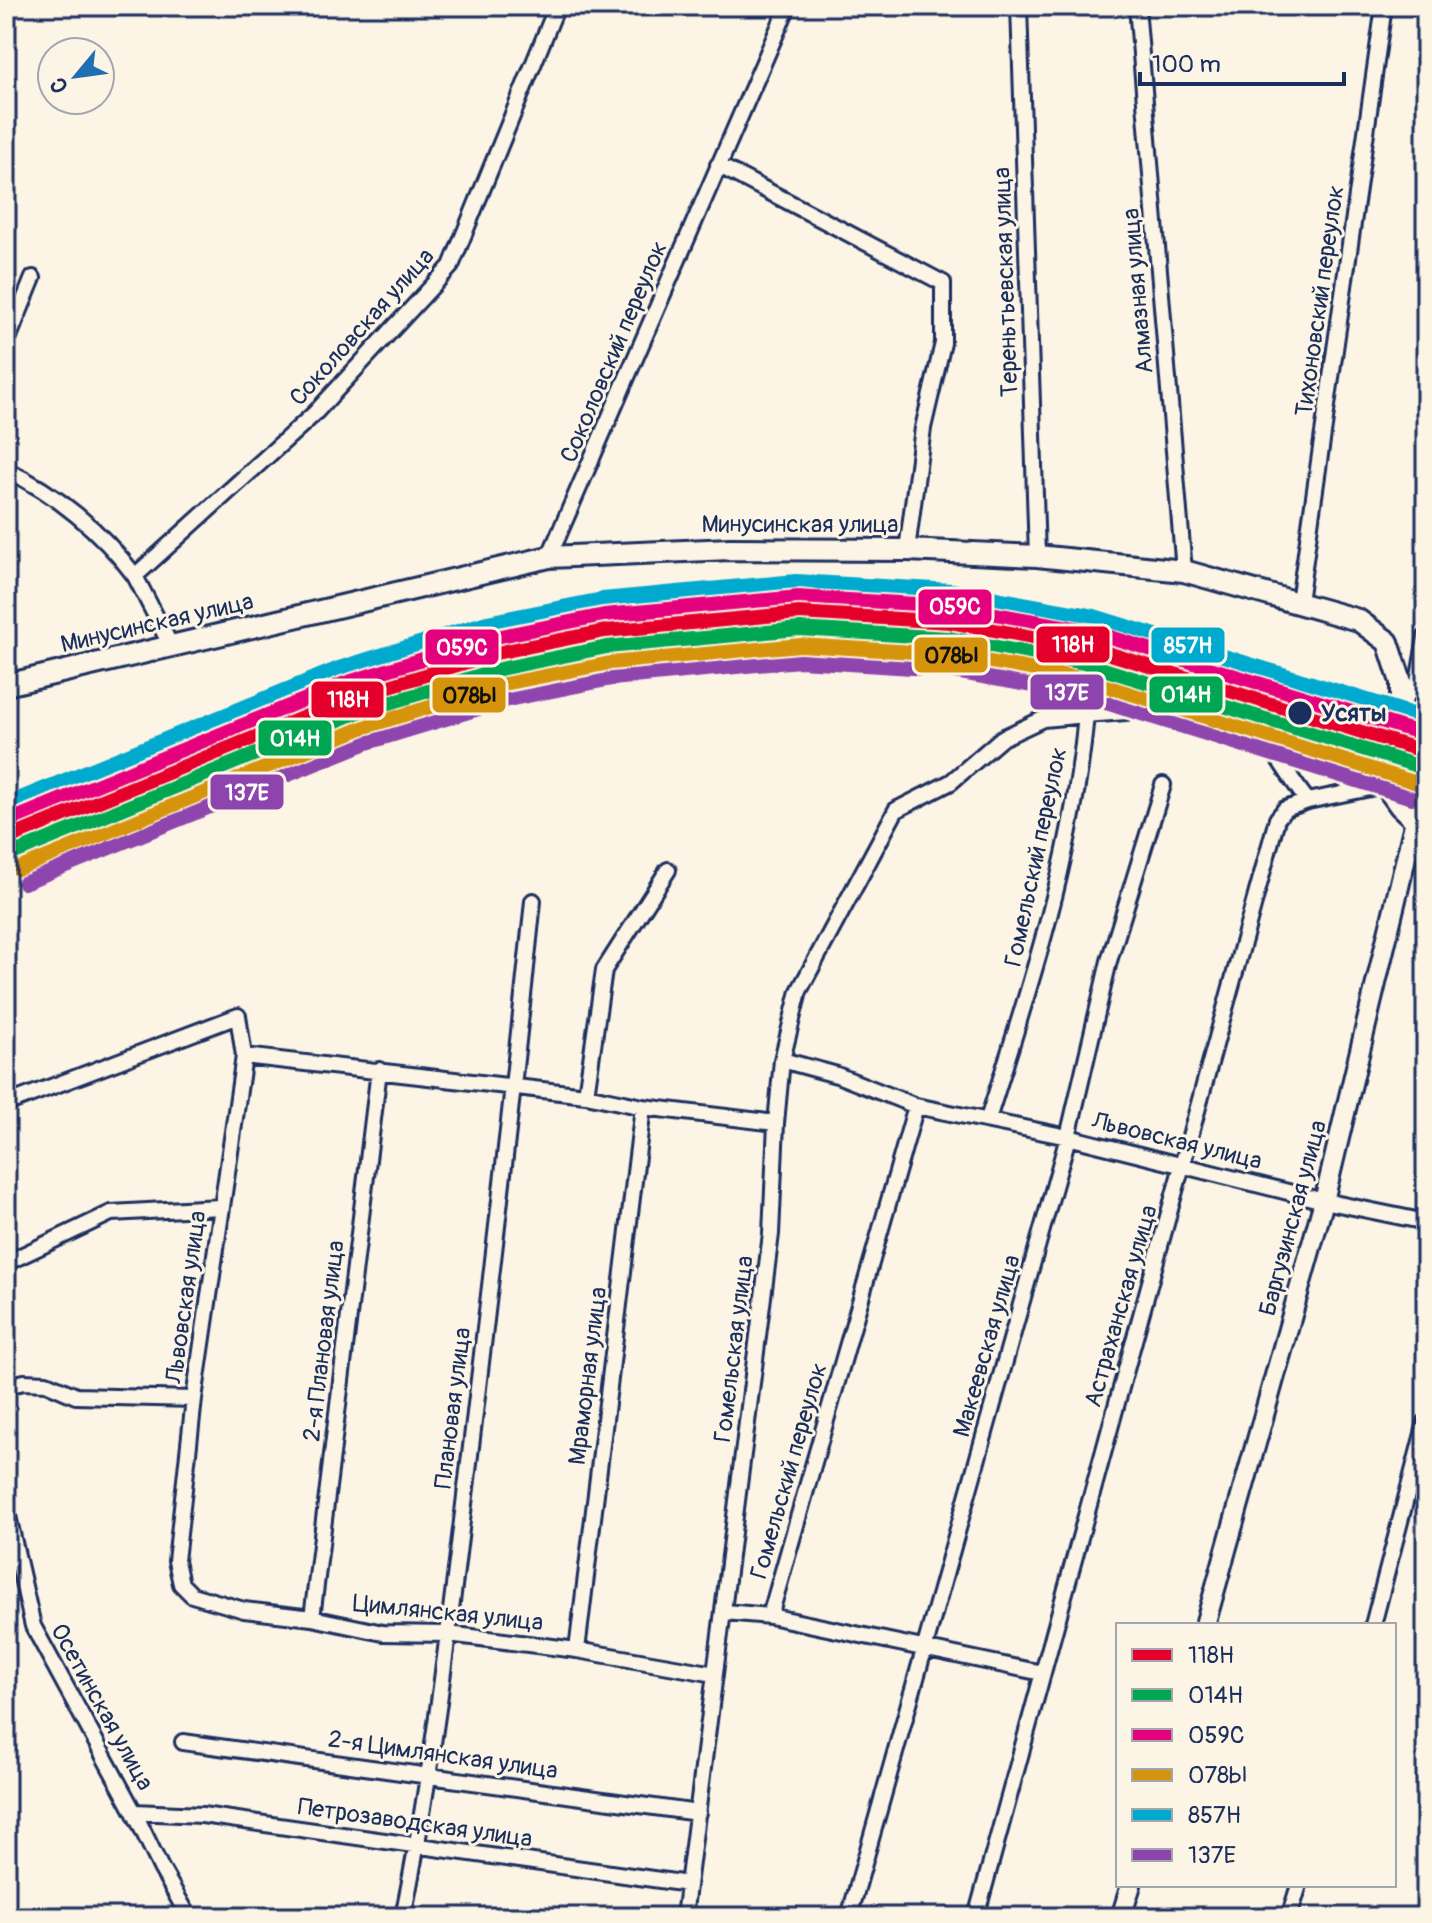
<svg xmlns="http://www.w3.org/2000/svg" width="1432" height="1923" font-family="Pangolin,sans-serif">
	<rect width="100%" height="100%" fill="#fcf5e5"/>
	<filter id="ink" filterUnits="userSpaceOnUse"><feTurbulence type="fractalNoise" baseFrequency=".0125" numOctaves="2"/><feDisplacementMap in="SourceGraphic" scale="16" xChannelSelector="R" yChannelSelector="G"/><feConvolveMatrix kernelMatrix="1 2 1 2 8 2 1 2 1" color-interpolation-filters="sRGB"/></filter>
	<g filter="url(#ink)">
		<g fill="none" stroke-linecap="round" stroke-linejoin="round">
			<g stroke="#1b2f5e" stroke-width="20">
				<path id="minor" d="M1019 6 1037 556
					M1137 6 1184 571
					M1415 6 1426 9
					M718 165 943 283V343L923 428 907 550
					M6 344 33 278
					M6 470C56 493 102 532 135 576
					M549 557 788 6
					M1299 602 1384 6
					M171 646 135 576 314 414 451 266 557 6
					M1401 702 1418 683 1426 637
					M244 1056 586 1095 643 1107 776 1123
					M782 1060 837 1075 916 1106 1068 1137 1324 1201 1426 1222
					M586 1095 604 970 668 870
					M6 1104 238 1016 244 1056 194 1399 176 1561 181 1584 192 1595 244 1610 312 1618 383 1633 448 1634 577 1650 715 1674
					M988 1119C1030 988 1074 853 1086 715 1127 712 1211 703 1247 724 1270 737 1289 780 1308 801
					M6 1263 111 1213 220 1207
					M6 1386 24 1382 46 1383 76 1396 194 1399
					M6 1507 33 1626 134 1812 161 1868 189 1917
					M725 1612 770 1616 1042 1673
					M770 1616 916 1106
					M312 1618 379 1070
					M1373 1625 1426 1422
					M577 1650 643 1107
					M183 1742 698 1813
					M134 1812 202 1815 688 1884
					M403 1917C434 1765 451 1610 470 1455 492 1271 514 1086 533 901
					M684 1917 771 1234 776 1123 782 1060 799 991 896 810 951 782 1002 738 1043 719 1086 715
					M849 1917 1068 1137 1109 961 1163 785
					M976 1917 1277 819 1285 809 1308 801 1385 785
					M1289 1917 1299 1885"/>
			</g>
			<g stroke="#1b2f5e" stroke-width="24">
				<path id="tertiary" d="M1205 1625 1324 1201 1415 820
					M1121 1917 1131 1885"/>
			</g>
			<g stroke="#1b2f5e" stroke-width="26">
				<path id="secondary" d="M6 685 549 557 730 549 907 550 1037 556 1184 571 1358 620 1388 642 1401 682V702L1381 764 1385 785 1400 806 1415 820 1426 824"/>
			</g>
			<use href="#minor" stroke="#fcf5e5" stroke-width="14"/>
			<use href="#tertiary" stroke="#fcf5e5" stroke-width="18"/>
			<use href="#secondary" stroke="#fcf5e5" stroke-width="20"/>
			<g stroke="#fcf5e5" stroke-width="20">
				<path id="rail-1" d="M6 839 351 698 496 653 605 631 799 613 950 622 1088 647 1426 752"/>
			</g>
			<g stroke="#fcf5e5" stroke-width="20">
				<path id="rail-2" d="M12 854 356 713 500 669 607 647 799 629 948 638 1084 663 1421 767"/>
			</g>
			<g stroke="#fcf5e5" stroke-width="20">
				<path id="rail-3" d="M6 822 345 683 491 638 604 615 798 597 951 606 1091 631 1426 735"/>
			</g>
			<g stroke="#fcf5e5" stroke-width="20">
				<path id="rail-4" d="M18 869 362 728 504 684 610 663 800 645 946 654 1080 678 1417 783"/>
			</g>
			<g stroke="#fcf5e5" stroke-width="20">
				<path id="rail-5" d="M6 804 339 668 487 622 602 599 796 581 952 590 1094 616 1426 718"/>
			</g>
			<g stroke="#fcf5e5" stroke-width="20">
				<path id="rail-6" d="M24 883 367 743 508 700 612 679 800 661 944 670 1077 694 1412 798"/>
			</g>
			<use href="#rail-1" stroke="#e4002b" stroke-width="14"/>
			<use href="#rail-2" stroke="#00a651" stroke-width="14"/>
			<use href="#rail-3" stroke="#e5007d" stroke-width="14"/>
			<use href="#rail-4" stroke="#d6940e" stroke-width="14"/>
			<use href="#rail-5" stroke="#00a9ce" stroke-width="14"/>
			<use href="#rail-6" stroke="#8e44ad" stroke-width="14"/>
		</g>
	</g>
	<circle fill="#1b2f5e" stroke="#fcf5e5" stroke-width="3" cx="1300" cy="713" r="13"/>
	<g text-anchor="middle" dominant-baseline="central" stroke-width="6" stroke-linejoin="round" paint-order="stroke">
		<g font-size="24" fill="#1b2f5e" stroke="#fcf5e5">
			<text transform="translate(1006 282) rotate(-92)">Тереньтьевская улица</text>
			<text transform="translate(1138 291) rotate(-95)">Алмазная улица</text>
			<text transform="translate(1320 301) rotate(-82)">Тихоновский переулок</text>
			<text transform="translate(362 327) rotate(-48)">Соколовская улица</text>
			<text transform="translate(614 352) rotate(-67)">Соколовский переулок</text>
			<text x="800" y="524">Минусинская улица</text>
			<text transform="translate(157 623) rotate(-13)">Минусинская улица</text>
			<text transform="translate(1036 857) rotate(-78)">Гомельский переулок</text>
			<text transform="translate(1177 1141) rotate(14)">Львовская улица</text>
			<text transform="translate(1293 1218) rotate(-75)">Баргузинская улица</text>
			<text transform="translate(186 1297) rotate(-82)">Львовская улица</text>
			<text transform="translate(1121 1306) rotate(-74)">Астраханская улица</text>
			<text transform="translate(324 1341) rotate(-83)">2-я Плановая улица</text>
			<text transform="translate(987 1346) rotate(-74)">Макеевская улица</text>
			<text transform="translate(734 1349) rotate(-83)">Гомельская улица</text>
			<text transform="translate(588 1376) rotate(-83)">Мраморная улица</text>
			<text transform="translate(453 1408) rotate(-83)">Плановая улица</text>
			<text transform="translate(789 1471) rotate(-74)">Гомельский переулок</text>
			<text transform="translate(448 1613) rotate(6)">Цимлянская улица</text>
			<text transform="translate(102 1707) rotate(61)">Осетинская улица</text>
			<text transform="translate(443 1755) rotate(8)">2-я Цимлянская улица</text>
			<text transform="translate(415 1823) rotate(8)">Петрозаводская улица</text>
		</g>
		<g font-size="24" font-weight="bold" fill="#1b2f5e" stroke="#fcf5e5" text-anchor="start">
			<text x="1321" y="713">Усяты</text>
		</g>
	</g>
	<g stroke="#fcf5e5" stroke-width="3">
		<rect x="917" y="588" width="76" height="38" rx="8" fill="#e5007d"/>
		<rect x="1035" y="625" width="76" height="39" rx="8" fill="#e4002b"/>
		<rect x="1150" y="626" width="76" height="38" rx="8" fill="#00a9ce"/>
		<rect x="424" y="628" width="76" height="38" rx="8" fill="#e5007d"/>
		<rect x="913" y="636" width="76" height="38" rx="8" fill="#d6940e"/>
		<rect x="1029" y="673" width="76" height="38" rx="8" fill="#8e44ad"/>
		<rect x="1148" y="675" width="76" height="39" rx="8" fill="#00a651"/>
		<rect x="431" y="676" width="76" height="38" rx="8" fill="#d6940e"/>
		<rect x="310" y="680" width="75" height="39" rx="8" fill="#e4002b"/>
		<rect x="257" y="719" width="76" height="38" rx="8" fill="#00a651"/>
		<rect x="209" y="773" width="76" height="38" rx="8" fill="#8e44ad"/>
	</g>
	<g font-size="22" text-anchor="middle" font-weight="bold" fill="#fff">
		<text x="955" y="614">059С</text>
		<text x="1073" y="652">118Н</text>
		<text x="1188" y="653">857Н</text>
		<text x="462" y="655">059С</text>
		<text x="1067" y="700">137Е</text>
		<text x="1186" y="702">014Н</text>
		<text x="348" y="707">118Н</text>
		<text x="295" y="746">014Н</text>
		<text x="247" y="800">137Е</text>
	</g>
	<g font-size="22" text-anchor="middle" font-weight="bold" fill="#111">
		<text x="951" y="663">078Ы</text>
		<text x="469" y="703">078Ы</text>
	</g>
	<rect width="1432" height="1923" fill="none" stroke="#fcf5e5" stroke-width="32"/>
	<rect x="16" y="16" width="1400" height="1891" fill="none" stroke="#1b2f5e" stroke-width="3" filter="url(#ink)"/>
	<rect x="1116" y="1623" width="280" height="264" fill="#fcf5e5" stroke="#a2a6af" stroke-width="2"/>
	<rect x="1132" y="1649" width="40" height="12" fill="#e4002b" stroke="#a2a6af" stroke-width="2"/>
	<text x="1188" y="1663" font-size="24" fill="#1b2f5e">118Н</text>
	<rect x="1132" y="1689" width="40" height="12" fill="#00a651" stroke="#a2a6af" stroke-width="2"/>
	<text x="1188" y="1703" font-size="24" fill="#1b2f5e">014Н</text>
	<rect x="1132" y="1729" width="40" height="12" fill="#e5007d" stroke="#a2a6af" stroke-width="2"/>
	<text x="1188" y="1743" font-size="24" fill="#1b2f5e">059С</text>
	<rect x="1132" y="1769" width="40" height="12" fill="#d6940e" stroke="#a2a6af" stroke-width="2"/>
	<text x="1188" y="1783" font-size="24" fill="#1b2f5e">078Ы</text>
	<rect x="1132" y="1809" width="40" height="12" fill="#00a9ce" stroke="#a2a6af" stroke-width="2"/>
	<text x="1188" y="1823" font-size="24" fill="#1b2f5e">857Н</text>
	<rect x="1132" y="1849" width="40" height="12" fill="#8e44ad" stroke="#a2a6af" stroke-width="2"/>
	<text x="1188" y="1863" font-size="24" fill="#1b2f5e">137Е</text>
	<g transform="translate(76 76) rotate(241)"><circle r="38" fill="#fcf5e5" stroke="#a2a6af" stroke-width="2"/>
	<path d="M0-6L14 30L0 20L-14 30Z" fill="#1f6fb2"/>
	<text y="-12" font-size="22" font-weight="bold" text-anchor="middle" fill="#1b2f5e">С</text>
	</g>
	<path d="M1140 72v12h204v-12" fill="none" stroke="#1b2f5e" stroke-width="4"/>
	<text x="1152" y="72" font-size="24" fill="#1b2f5e" stroke="#fcf5e5" stroke-width="6" paint-order="stroke">100 m</text>
</svg>
